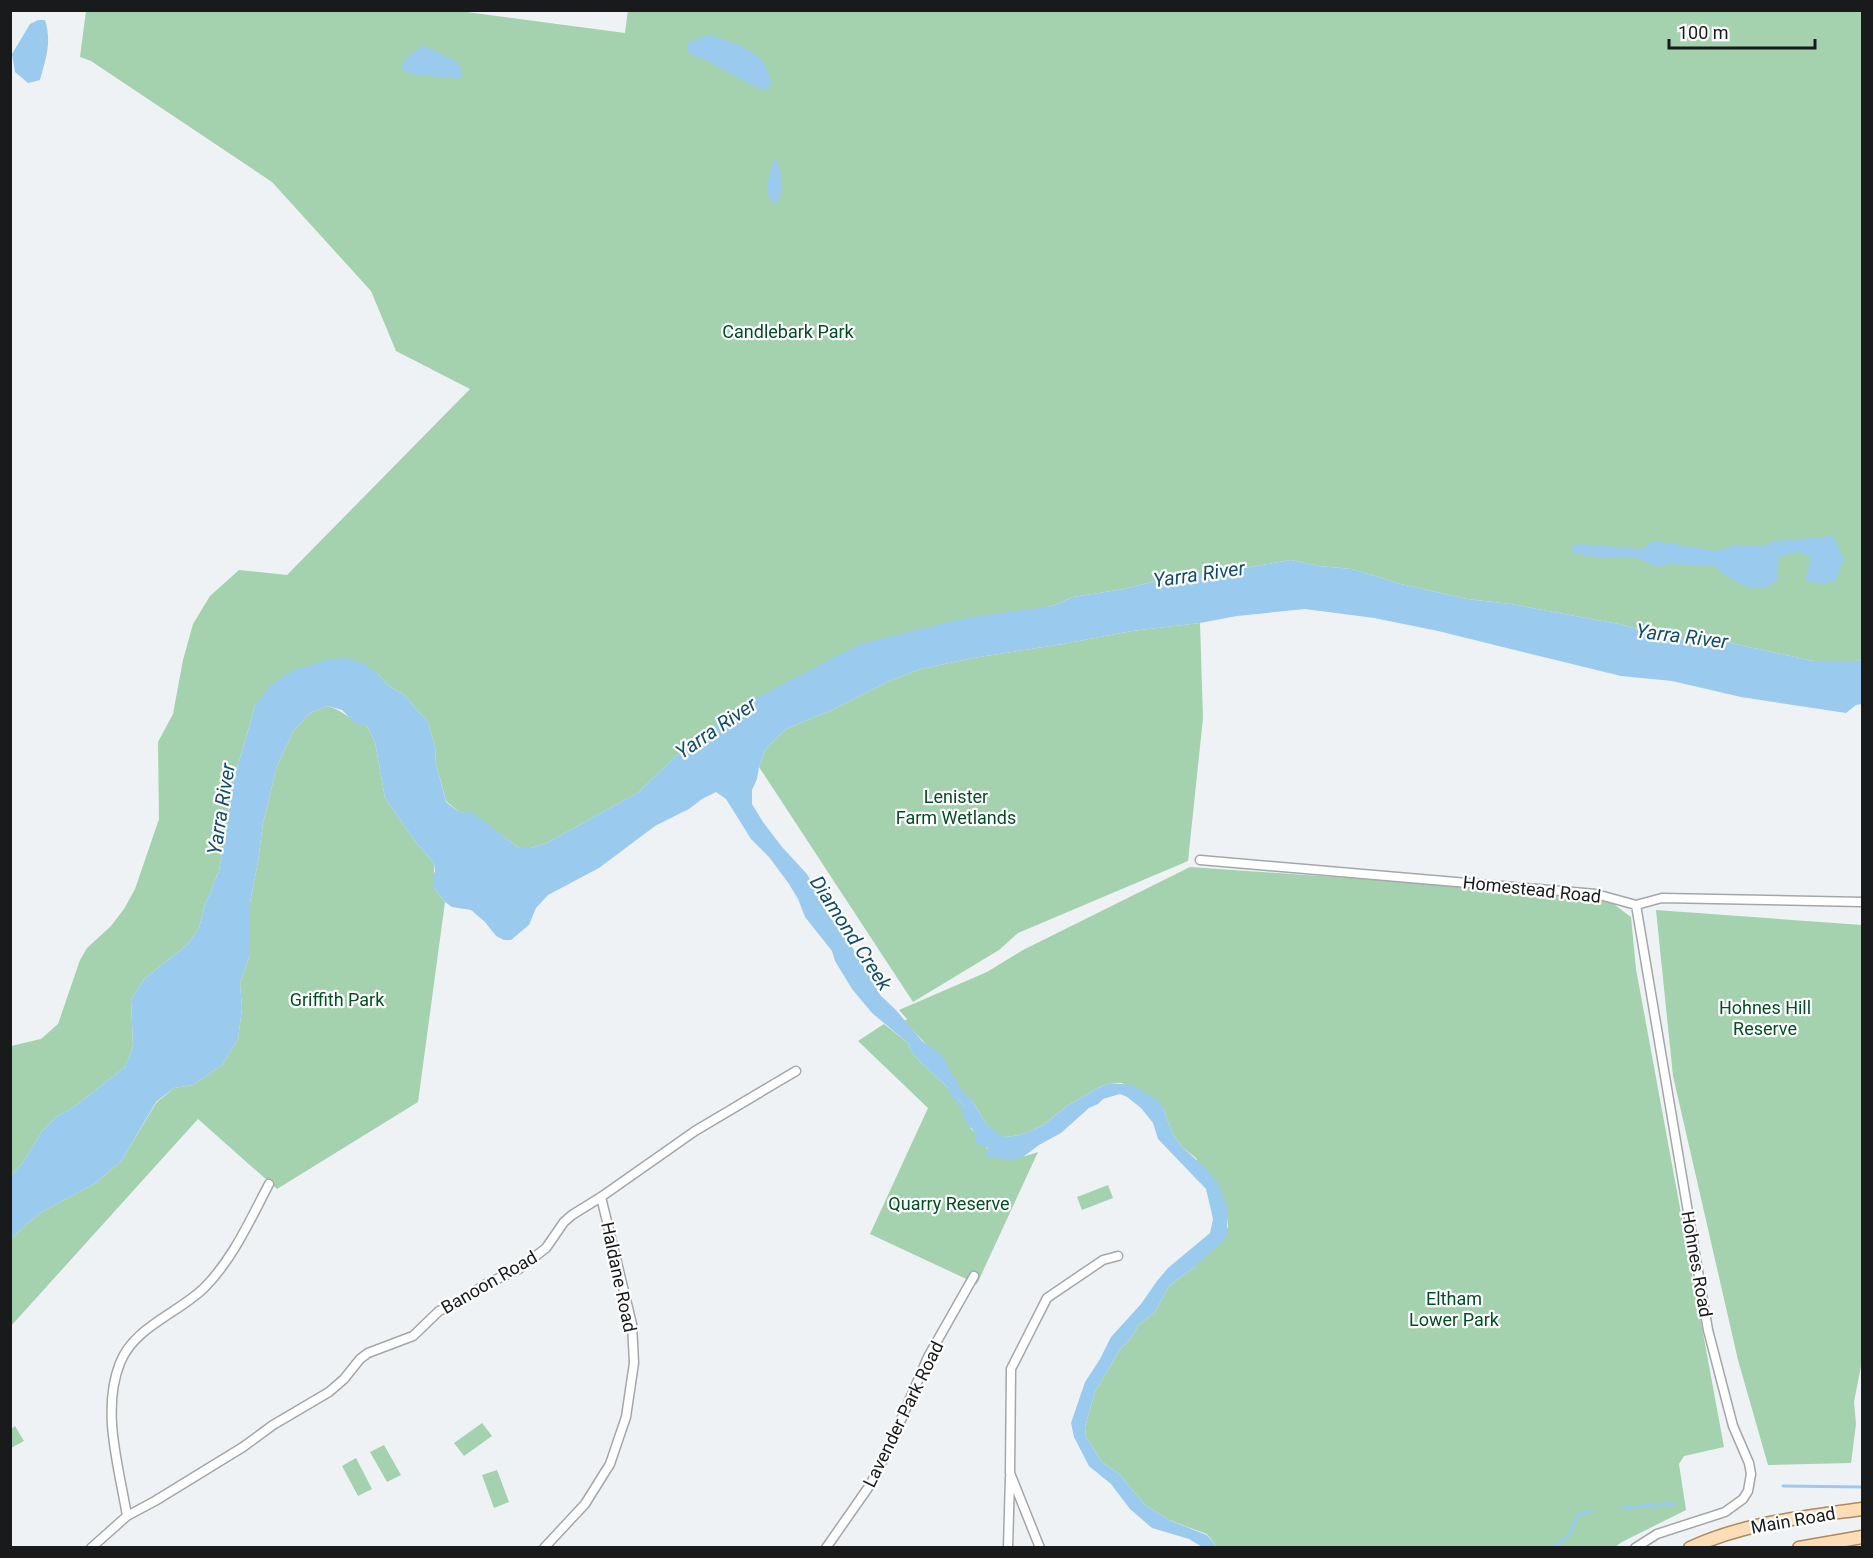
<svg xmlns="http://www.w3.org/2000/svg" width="1873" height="1558" font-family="Roboto,sans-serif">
	<rect width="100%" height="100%" fill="#eff2f5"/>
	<path fill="#a4d1ae" d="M452 10 625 33 628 10 1862 11V659L1856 661H1813L1726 642 1670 638 1619 624 1511 604 1467 599 1401 584 1352 569 1319 566 1291 560 1233 570 1180 575 1124 589 1073 597 1052 606 1019 612 691 741 639 792 547 843 531 848H519L473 814 459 812 446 801 436 764 435 746 428 722 404 695 388 685 378 674 329 659 318 664 255 706 234 779 219 871 205 905 199 928 188 944 144 979 131 1000 133 1046 125 1067 74 1107 56 1117 43 1130 22 1164 11 1176V1046L41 1039 58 1024 80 960 87 948 111 926 124 909 135 889 159 819 158 742 173 714 183 660 193 624 210 596 239 570 287 575 470 389 396 351 371 291 272 182 91 61 80 57 86 11Z
		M1200 623 1203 718 1188 861 1018 933 999 950 913 1002 759 767 765 750 786 729 832 710 887 682 921 669 973 658 1063 644 1132 631Z
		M328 706C344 711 351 721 367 726L375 742 385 798 415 841 434 863V888L445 902 418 1102 277 1189 198 1119 11 1326V1238L40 1213 96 1183 122 1160 156 1103 174 1088 193 1085 222 1065 238 1039 242 1008 240 983 250 955V902L258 862 263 823 277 766 294 730 310 713Z
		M1190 867 1565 893 1611 902 1631 917 1636 969 1724 1447 1684 1456 1679 1464 1686 1510 1622 1542 1615 1547H1217L1207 1534 1169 1520 1145 1505 1119 1474 1101 1461 1086 1437 1085 1427 1095 1392 1121 1348 1131 1338 1138 1326 1155 1312 1169 1286 1193 1268 1228 1227 1227 1218 1196 1158 1183 1148 1172 1133 1164 1110 1122 1083H1110L1098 1088 1067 1106 1042 1126 1020 1135 1006 1137 997 1134 984 1121 975 1105 959 1088 945 1064 904 1021 907 1019 899 1010 987 972 1023 950Z
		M1656 910 1862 925V1361L1854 1402 1856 1424 1851 1463 1768 1465 1738 1360 1673 1076Z
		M884 1024 908 1043 911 1051 920 1062 939 1079 965 1106 971 1129 976 1133 980 1144C986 1146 988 1149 992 1152 1009 1163 1020 1158 1038 1152L977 1284 870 1234 928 1108 858 1041Z
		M1108 1185 1113 1198 1082 1210 1077 1197Z
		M482 1423 492 1436 464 1456 454 1443Z
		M15 1426 24 1441 11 1448V1429Z
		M384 1445 401 1475 387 1482 370 1452Z
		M356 1458 372 1489 358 1496 342 1466Z
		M497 1470 509 1502 494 1508 482 1475Z"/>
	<path fill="#9acbee" d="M38 20H45C52 43 46 57 40 80L28 83 15 72 12 54 30 24Z
		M711 35C738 45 768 51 771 85L767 90 757 88 702 58 694 56 687 50V43C696 41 701 36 711 35Z
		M425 46 457 62 463 74 460 79 410 74 401 68C404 58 415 50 425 46Z
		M774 159H776C782 171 784 194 776 205 760 195 771 174 774 159Z
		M1833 536 1844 559 1835 581 1822 584 1805 581 1811 557 1799 552 1779 556 1777 580 1766 588 1748 587 1727 577 1714 566 1669 564 1657 567 1635 557 1603 558 1570 552 1576 544 1643 549 1653 541 1718 551 1735 545 1764 546 1774 541Z
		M1291 560 1319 566 1352 569 1401 584 1467 599 1511 604 1619 624 1670 638 1726 642 1813 661H1856L1862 659V704L1856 705 1846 713 1741 697 1672 681 1621 676 1438 631 1374 618 1305 609 1237 616 1200 623 1132 631 1063 644 973 658 921 669 887 682 832 710 786 729 765 750 759 767 757 779 752 790V804L763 822 782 847 807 874 827 913 852 947 881 996 896 1010 922 1041 941 1054 960 1088 975 1105 984 1121 998 1134 1006 1137 1020 1135 1042 1126 1067 1106 1098 1088 1110 1083 1132 1085 1158 1101 1164 1110 1172 1133 1183 1148 1208 1170 1218 1184 1227 1207V1234L1224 1240 1193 1268 1169 1286 1155 1312 1138 1326 1131 1338 1121 1348 1095 1392 1085 1427 1086 1437 1101 1461 1119 1474 1145 1505 1169 1520 1207 1535 1217 1547H1202L1189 1539 1152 1528 1130 1509 1111 1484 1089 1466 1074 1437 1071 1423 1085 1382 1100 1359 1111 1337 1141 1304 1157 1281 1168 1268 1210 1233 1213 1219 1206 1189 1158 1139 1153 1123 1141 1108 1127 1097 1120 1094 1103 1099 1098 1104 1089 1108 1061 1133 1039 1145 1023 1157 1013 1160 987 1157 985 1152 989 1151 988 1148 975 1143 976 1134 964 1119 962 1109 965 1106 939 1079 920 1062 911 1051 908 1043 872 1013 852 989 835 961 832 951 805 917 798 899 789 884 769 857 751 839 726 799 716 792 702 799 689 809 655 826 599 868 548 895 536 908 529 925 511 940H504L496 936 485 922 471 910 452 907 445 902 434 888 433 876 435 871 434 863 415 841 385 798 375 742 367 726 355 723 342 710 328 706 310 713 294 730 277 766 263 823 258 862 250 902V955L240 983 242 1008 238 1039 222 1065 193 1085 174 1088 156 1102 122 1160 96 1183 40 1213 11 1238V1176L22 1164 43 1130 56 1117 74 1107 125 1067 133 1046 131 1000 144 979 188 944 199 928 205 905 219 871 234 779 255 706 271 685 292 671 329 659 346 658 363 663 378 674 388 685 404 695 428 722 435 746 436 764 446 802 459 812 473 813 519 848H531L547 843 639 792 691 741 756 698 860 644 966 618 1052 606 1073 597 1124 589 1180 575 1233 570Z"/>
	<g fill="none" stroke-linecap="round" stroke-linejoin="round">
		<path stroke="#9acbee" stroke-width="3" d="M950 1091 964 1110
			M1783 1486 1862 1487
			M1622 1508 1650 1505 1655 1507 1666 1503 1675 1505
			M1548 1548C1568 1541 1570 1535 1577 1516L1590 1511"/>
		<g stroke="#a4a7aa" stroke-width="11">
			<path id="street" d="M1200 860 1596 894 1636 905 1662 898 1862 902
				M127 1516C119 1467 101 1411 120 1363 134 1327 177 1314 204 1288 233 1259 250 1220 269 1184
				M91 1548 127 1516 155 1501 243 1447 273 1425 329 1392 344 1379 360 1359 368 1353 413 1336 439 1311 462 1301 484 1285 519 1269 546 1248 564 1222 572 1215 601 1197 695 1131 796 1071
				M544 1548 585 1504 610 1464 626 1417 634 1363 632 1324 601 1197
				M826 1548 870 1485 888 1450 928 1357 974 1276
				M1008 1548 1010 1477
				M1040 1548 1010 1473 1011 1369 1047 1298 1103 1260 1118 1256
				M1635 1548 1657 1534 1725 1512 1743 1499 1748 1491 1751 1474 1749 1463 1733 1426 1708 1330 1636 905"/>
		</g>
		<g stroke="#ad8a5f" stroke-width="15">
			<path id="primary" d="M1690 1548C1744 1523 1804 1517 1862 1509
				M1799 1548 1862 1537"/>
		</g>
		<use href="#street" stroke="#fff" stroke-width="8"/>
		<use href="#primary" stroke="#fdddb5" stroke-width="12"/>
	</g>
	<g text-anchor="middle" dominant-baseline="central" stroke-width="4.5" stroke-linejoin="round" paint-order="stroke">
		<g font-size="18" fill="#004e21" stroke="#fff">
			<text x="788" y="331">Candlebark Park</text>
			<text x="956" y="796">Lenister<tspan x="956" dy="21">Farm Wetlands</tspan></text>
			<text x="337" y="999">Griffith Park</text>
			<text x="1765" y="1007">Hohnes Hill<tspan x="1765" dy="21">Reserve</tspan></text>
			<text x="949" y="1203">Quarry Reserve</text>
			<text x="1454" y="1298">Eltham<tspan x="1454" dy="21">Lower Park</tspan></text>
		</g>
		<g font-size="18" fill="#191a1b" stroke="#fff">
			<text transform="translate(1532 889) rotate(6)">Homestead Road</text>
			<text transform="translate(1697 1264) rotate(80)">Hohnes Road</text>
			<text transform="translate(619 1277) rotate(78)">Haldane Road</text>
			<text transform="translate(489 1282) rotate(-30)">Banoon Road</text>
			<text transform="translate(903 1414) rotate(-64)">Lavender Park Road</text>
			<text transform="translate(1793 1520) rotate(-10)">Main Road</text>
		</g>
		<g font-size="20" font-style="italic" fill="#124d6e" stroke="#fff">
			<text transform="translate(1199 574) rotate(-8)">Yarra River</text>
			<text transform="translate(1682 636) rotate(7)">Yarra River</text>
			<text transform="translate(716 728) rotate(-34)">Yarra River</text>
			<text transform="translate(221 809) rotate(-81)">Yarra River</text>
			<text transform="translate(851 933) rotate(57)">Diamond Creek</text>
		</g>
	</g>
	<rect width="1873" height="1558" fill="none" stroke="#191a1b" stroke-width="24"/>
	<path d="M1669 39v9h146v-9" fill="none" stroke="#191a1b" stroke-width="3"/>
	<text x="1678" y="39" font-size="18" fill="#191a1b" stroke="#ffffff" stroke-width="4.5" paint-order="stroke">100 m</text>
</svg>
